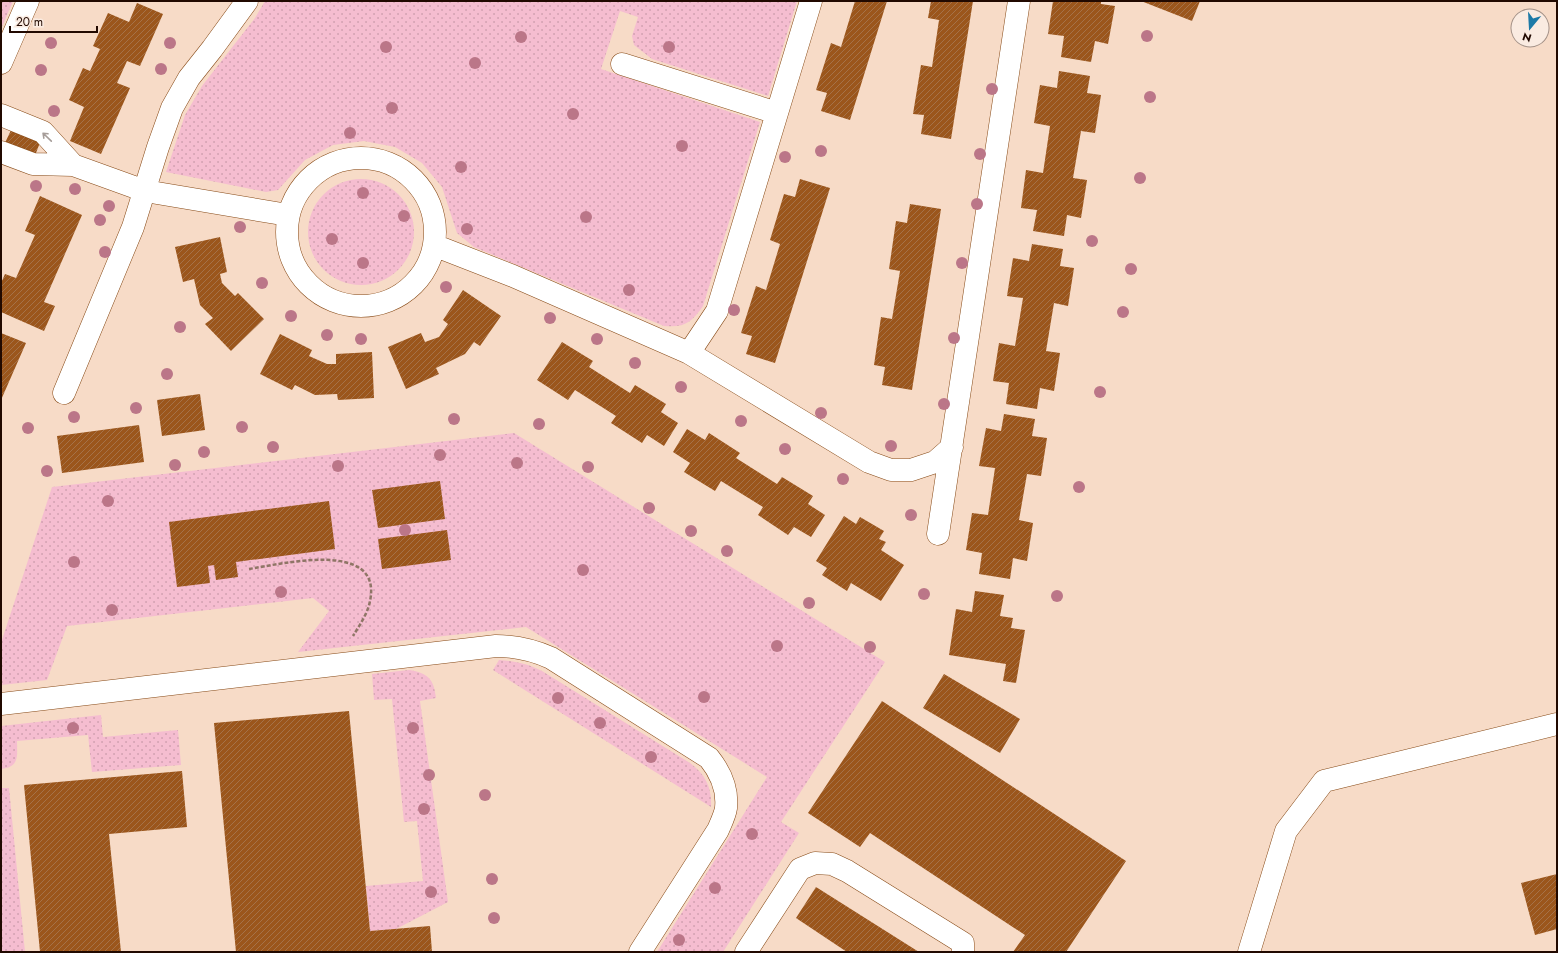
<svg xmlns="http://www.w3.org/2000/svg" width="1558" height="953" font-family="Jost,sans-serif">
	<defs>
		<pattern id="grass-dots" width="8" height="8" patternUnits="userSpaceOnUse"><rect width="8" height="8" fill="#f5bdd0"/><path d="M2 2h.1M6 6h.1" fill="none" stroke="#d2a1b1" stroke-width="1.8" stroke-linecap="round"/></pattern>
		<pattern id="building-hatch" width="6" height="6" patternUnits="userSpaceOnUse"><rect width="6" height="6" fill="#9b561c"/><path d="M-1 1l2-2M0 6l6-6M5 7l2-2" fill="none" stroke="#a57249"/></pattern>
	</defs>
	<rect width="100%" height="100%" fill="#f7dbc7"/>
	<path fill="url(#grass-dots)" d="M1 1H13L1 29Z
		M265 1H797L768 96 652 59 634 45 632 36 638 17 620 11 601 69 760 122 703 306C692 322 685 328 664 326L474 247 457 233 442 187 422 163 395 147 364 141 333 145 305 160 278 190 266 192 166 172 185 115 202 86 255 18Z
		M308 232a53 53 0 1 1 106 0a53 53 0 1 1-106 0Z
		M514 433 885 662 781 822 799 833 723 952H657L767 777 526 627 298 652 329 611 313 598 67 626 47 680 1 685V643L52 487Z
		M499 660C515 661 528 664 542 671L690 763C706 775 712 788 711 807L493 670Z
		M409 670C428 673 434 679 436 698L420 701 448 902 396 929 370 931 366 886 423 881 417 821 404 822 392 699 374 700 372 674Z
		M101 715 103 737 178 730 181 765 92 772 88 735 17 741C17 756 20 767 1 769V726Z
		M1 788H9L25 952H1Z"/>
	<path fill="url(#building-hatch)" d="M855 1H887L850 120 821 111 827 93 816 90 831 43 841 47Z
		M931 1H973L951 139 921 134 924 115 913 114 921 65 932 67 939 20 928 18Z
		M1053 1H1101V4L1115 6 1108 44 1095 41 1091 62 1061 57 1064 36 1048 34Z
		M1141 1H1200L1192 21Z
		M137 3 163 14 140 66 127 61 117 83 130 88 101 154 70 141 84 107 69 100 83 68 90 71 100 49 93 46 108 13 129 22Z
		M1059 71 1090 76 1087 93 1101 95 1095 133 1081 131 1073 178 1087 180 1081 218 1067 215 1064 236 1033 231 1037 210 1021 208 1026 170 1043 173 1050 126 1034 123 1040 85 1057 88Z
		M12 128 41 140 34 158 4 145Z
		M800 179 830 188 775 363 746 354 752 336 741 333 756 286 766 290 780 244 770 240 784 194 795 197Z
		M40 196 82 215 44 302 55 306 44 331 1 312V283L5 274 16 278 35 235 25 231Z
		M910 204 941 209 912 390 882 385 885 367 874 365 881 317 892 319 900 271 889 269 896 221 907 223Z
		M220 237 227 272 220 274 222 283 235 296 238 293 264 319 231 351 205 324 213 318 200 305 194 279 183 282 175 247Z
		M1032 244 1063 249 1060 266 1074 268 1068 306 1054 303 1046 351 1060 353 1054 391 1040 388 1037 409 1006 404 1009 383 993 381 999 343 1015 346 1023 298 1007 296 1013 258 1029 261Z
		M463 290 501 316 480 346 474 342 465 354 436 368 439 374 406 389 388 347 421 333 425 342 439 337 448 324 443 320Z
		M1 333 26 343 1 400Z
		M280 334 312 350 309 356 327 364H336V354L372 352 374 398 338 400 337 394 315 395 295 385 292 390 260 374Z
		M562 342 593 361 589 367 630 393 635 385 666 404 661 412 678 423 664 446 647 435 642 443 611 423 616 416 575 390 568 400 537 380Z
		M200 394 205 430 162 436 157 400Z
		M1004 414 1035 419 1032 436 1047 438 1041 476 1027 474 1019 520 1033 523 1027 561 1013 558 1010 579 979 574 982 553 966 550 972 513 988 515 995 468 979 466 986 428 1001 431Z
		M139 425 144 462 62 473 57 436Z
		M687 429 705 440 709 433 740 453 736 458 777 484 782 477 813 496 808 504 825 515 811 537 794 527 788 535 758 515 763 507 721 481 715 491 684 472 690 463 673 452Z
		M440 481 445 519 378 528 372 490Z
		M329 501 335 549 236 562 238 577 216 580 214 565 208 566 210 583 177 587 169 522Z
		M844 516 856 524 860 517 884 531 879 539 886 542 881 550 904 565 881 601 851 583 847 591 822 575 827 568 816 561Z
		M447 530 451 560 382 569 378 539Z
		M975 591 1004 595 1000 616 1013 618 1011 628 1025 630 1016 683 1003 681 1006 664 949 655 956 609 972 612Z
		M944 674 1020 719 1000 753 923 708Z
		M882 701 1126 861 1066 952H1013L1025 935 870 833 860 847 808 813Z
		M349 711 370 931 430 926 432 952H236L214 723Z
		M182 771 187 827 109 834 121 952H40L24 785Z
		M1557 874V929L1535 935 1521 883Z
		M816 887 919 952H847L796 918Z"/>
	<g fill="none" stroke-linecap="round" stroke-linejoin="round">
		<g stroke="#874a17" stroke-width="23">
			<path id="minor" d="M1 63 28 1
				M622 64 777 113
				M1 115 43 132 73 165
				M1 152 33 164 73 165 145 191 288 215
				M287 232a74 74 0 1 1 148 0a74 74 0 1 1-148 0Z
				M436 246 513 276 689 353 869 462 891 470H911L935 462 952 447
				M689 353 717 311 811 1
				M64 393 133 227 158 147 172 108 189 78 212 49 247 1
				M938 534 1019 1
				M1 704 496 646C517 646 533 650 551 658L709 758C721 773 728 789 726 808 725 815 721 823 718 830L640 952
				M746 952 800 869 815 863 832 864 847 871 963 943V952
				M1249 952 1286 831 1324 781 1557 724"/>
		</g>
		<path stroke="#8f7566" stroke-width="2.5" stroke-dasharray="4 2" stroke-linecap="butt" d="M249 569C281 564 383 539 370 601 368 613 359 626 353 636"/>
		<use href="#minor" stroke="#fff" stroke-width="22"/>
	</g>
	<g fill="#bb7688">
		<circle cx="1147" cy="36" r="6"/>
		<circle cx="521" cy="37" r="6"/>
		<circle cx="51" cy="43" r="6"/>
		<circle cx="170" cy="43" r="6"/>
		<circle cx="386" cy="47" r="6"/>
		<circle cx="669" cy="47" r="6"/>
		<circle cx="475" cy="63" r="6"/>
		<circle cx="161" cy="69" r="6"/>
		<circle cx="41" cy="70" r="6"/>
		<circle cx="992" cy="89" r="6"/>
		<circle cx="1150" cy="97" r="6"/>
		<circle cx="392" cy="108" r="6"/>
		<circle cx="54" cy="111" r="6"/>
		<circle cx="573" cy="114" r="6"/>
		<circle cx="350" cy="133" r="6"/>
		<circle cx="682" cy="146" r="6"/>
		<circle cx="821" cy="151" r="6"/>
		<circle cx="980" cy="154" r="6"/>
		<circle cx="785" cy="157" r="6"/>
		<circle cx="461" cy="167" r="6"/>
		<circle cx="1140" cy="178" r="6"/>
		<circle cx="36" cy="186" r="6"/>
		<circle cx="75" cy="189" r="6"/>
		<circle cx="363" cy="193" r="6"/>
		<circle cx="977" cy="204" r="6"/>
		<circle cx="109" cy="206" r="6"/>
		<circle cx="404" cy="216" r="6"/>
		<circle cx="586" cy="217" r="6"/>
		<circle cx="100" cy="220" r="6"/>
		<circle cx="240" cy="227" r="6"/>
		<circle cx="467" cy="229" r="6"/>
		<circle cx="332" cy="239" r="6"/>
		<circle cx="1092" cy="241" r="6"/>
		<circle cx="105" cy="252" r="6"/>
		<circle cx="363" cy="263" r="6"/>
		<circle cx="962" cy="263" r="6"/>
		<circle cx="1131" cy="269" r="6"/>
		<circle cx="262" cy="283" r="6"/>
		<circle cx="446" cy="287" r="6"/>
		<circle cx="629" cy="290" r="6"/>
		<circle cx="734" cy="310" r="6"/>
		<circle cx="1123" cy="312" r="6"/>
		<circle cx="291" cy="316" r="6"/>
		<circle cx="550" cy="318" r="6"/>
		<circle cx="180" cy="327" r="6"/>
		<circle cx="327" cy="335" r="6"/>
		<circle cx="954" cy="338" r="6"/>
		<circle cx="361" cy="339" r="6"/>
		<circle cx="597" cy="339" r="6"/>
		<circle cx="635" cy="363" r="6"/>
		<circle cx="167" cy="374" r="6"/>
		<circle cx="681" cy="387" r="6"/>
		<circle cx="1100" cy="392" r="6"/>
		<circle cx="944" cy="404" r="6"/>
		<circle cx="136" cy="408" r="6"/>
		<circle cx="821" cy="413" r="6"/>
		<circle cx="74" cy="417" r="6"/>
		<circle cx="454" cy="419" r="6"/>
		<circle cx="741" cy="421" r="6"/>
		<circle cx="539" cy="424" r="6"/>
		<circle cx="242" cy="427" r="6"/>
		<circle cx="28" cy="428" r="6"/>
		<circle cx="891" cy="446" r="6"/>
		<circle cx="273" cy="447" r="6"/>
		<circle cx="785" cy="449" r="6"/>
		<circle cx="204" cy="452" r="6"/>
		<circle cx="440" cy="455" r="6"/>
		<circle cx="517" cy="463" r="6"/>
		<circle cx="175" cy="465" r="6"/>
		<circle cx="338" cy="466" r="6"/>
		<circle cx="588" cy="467" r="6"/>
		<circle cx="47" cy="471" r="6"/>
		<circle cx="843" cy="479" r="6"/>
		<circle cx="1079" cy="487" r="6"/>
		<circle cx="108" cy="501" r="6"/>
		<circle cx="649" cy="508" r="6"/>
		<circle cx="911" cy="515" r="6"/>
		<circle cx="405" cy="530" r="6"/>
		<circle cx="691" cy="531" r="6"/>
		<circle cx="727" cy="551" r="6"/>
		<circle cx="74" cy="562" r="6"/>
		<circle cx="583" cy="570" r="6"/>
		<circle cx="281" cy="592" r="6"/>
		<circle cx="924" cy="594" r="6"/>
		<circle cx="1057" cy="596" r="6"/>
		<circle cx="809" cy="603" r="6"/>
		<circle cx="112" cy="610" r="6"/>
		<circle cx="777" cy="646" r="6"/>
		<circle cx="870" cy="647" r="6"/>
		<circle cx="704" cy="697" r="6"/>
		<circle cx="558" cy="698" r="6"/>
		<circle cx="600" cy="723" r="6"/>
		<circle cx="73" cy="728" r="6"/>
		<circle cx="413" cy="728" r="6"/>
		<circle cx="651" cy="757" r="6"/>
		<circle cx="429" cy="775" r="6"/>
		<circle cx="485" cy="795" r="6"/>
		<circle cx="424" cy="809" r="6"/>
		<circle cx="752" cy="834" r="6"/>
		<circle cx="492" cy="879" r="6"/>
		<circle cx="715" cy="888" r="6"/>
		<circle cx="431" cy="892" r="6"/>
		<circle cx="494" cy="918" r="6"/>
		<circle cx="679" cy="940" r="6"/>
	</g>
	<defs><path id="oneway-shaft" d="M-6 0H5M1.5-3L5.5 0L1.5 3" fill="none" stroke-width="1.6" stroke-linecap="round" stroke-linejoin="round"/></defs>
	<use stroke="#a69d99" href="#oneway-shaft" transform="translate(47 137) rotate(-136)"/>
	<rect width="1558" height="953" fill="none" stroke="#210900" stroke-width="4"/>
	<g transform="translate(1530 28) rotate(198)"><circle r="19" fill="#faebe1" stroke="#a39187"/>
	<path d="M0-3L7 15L0 10L-7 15Z" fill="#1d7aa7"/>
	<text y="-6" font-size="11" font-weight="bold" text-anchor="middle" fill="#210900">N</text>
	</g>
	<path d="M10 26v6h87v-6" fill="none" stroke="#210900" stroke-width="2"/>
	<text x="16" y="26" font-size="12" fill="#210900" stroke="#faebe1" stroke-width="3" paint-order="stroke">20 m</text>
</svg>
